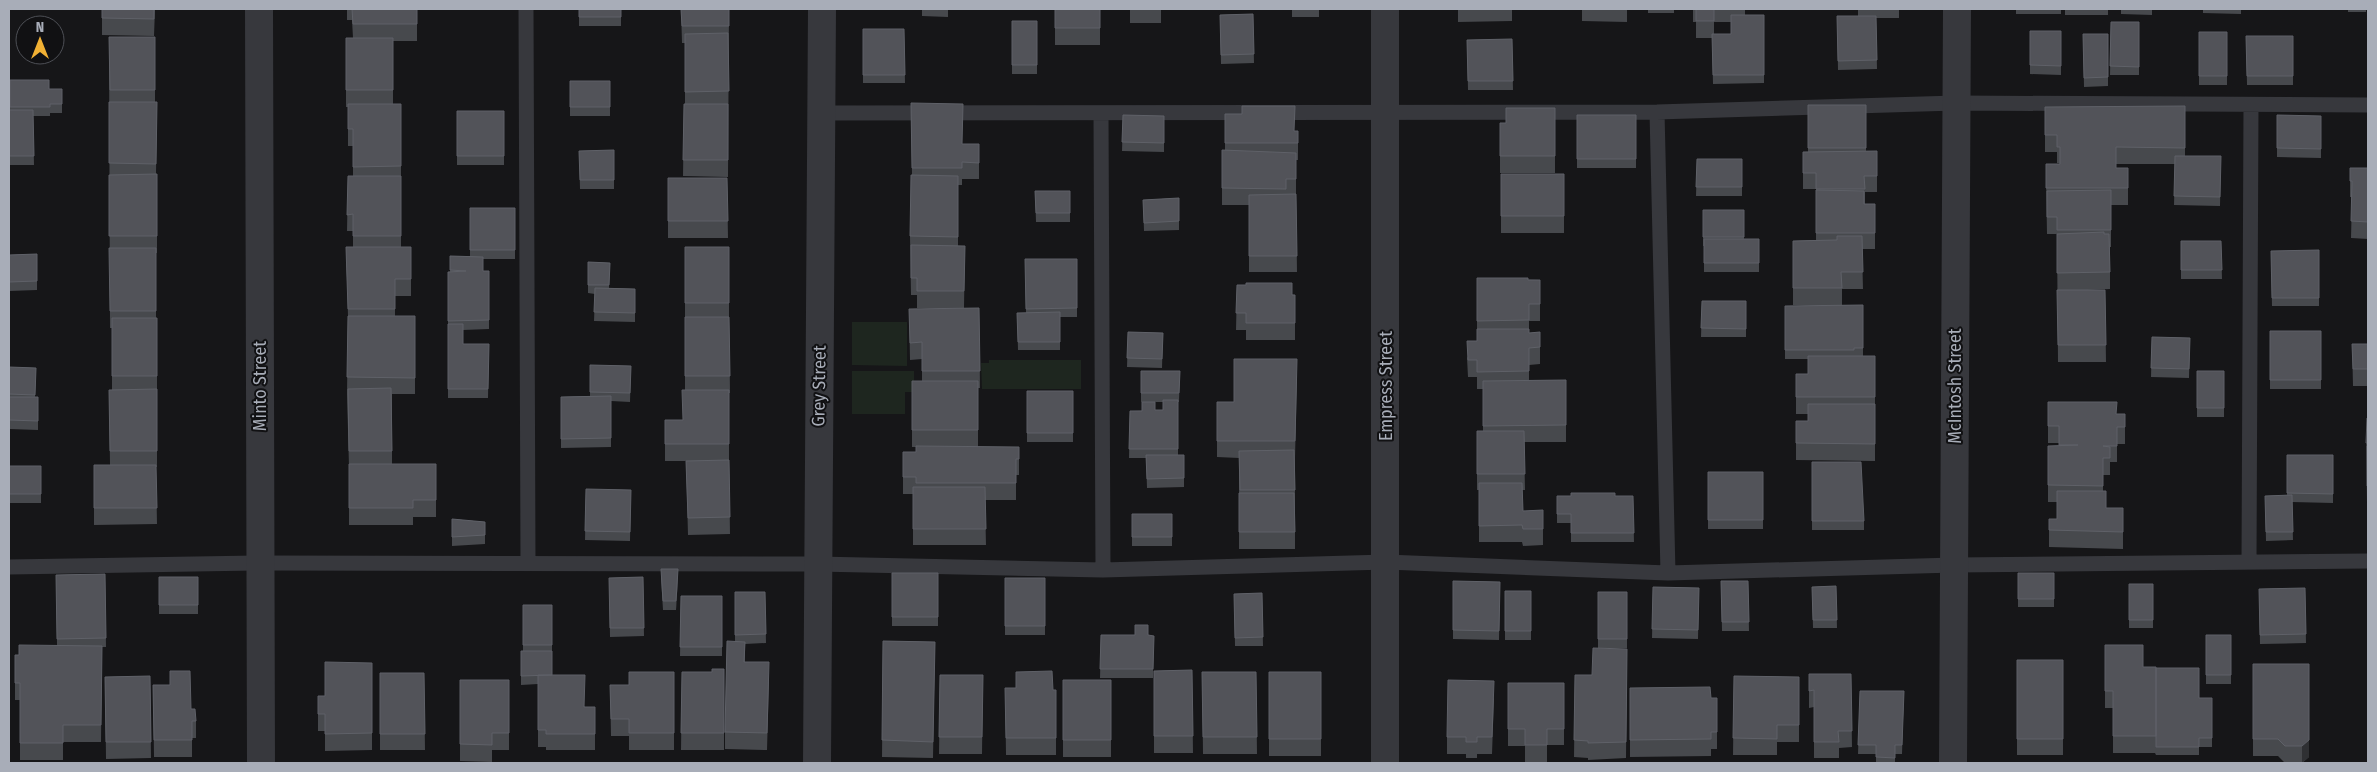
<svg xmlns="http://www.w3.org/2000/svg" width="2377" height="772" font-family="'Fira Sans Condensed',sans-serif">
	<rect width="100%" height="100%" fill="#161618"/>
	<path fill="#1e261f" d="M852 322H907V366L852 365Z
		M989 360H1081V389H982L981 363H989Z
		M852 371H914V392H905V414H852Z"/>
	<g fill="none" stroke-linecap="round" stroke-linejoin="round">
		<path stroke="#37383d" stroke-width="15" d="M526 9 528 563
			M1657 112 1668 573
			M823 113 1657 112 1956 103 2368 105
			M1101 114 1103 570
			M2249 561 2251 105
			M9 567 260 563 817 564 1103 570 1386 562 1668 573 1954 565 2368 561"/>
		<path stroke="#37383d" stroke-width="28" d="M259 9 261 763
			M817 763 822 9
			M1385 763V9
			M1953 763 1957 9"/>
	</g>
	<path fill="#47494d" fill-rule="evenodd" d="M102 9H155L154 36 102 35Z
		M347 9H417V41H393V104H401V247H411V296H395V316L415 333V394H392V464H436V517H413V525H349V467L347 394 348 316 346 247H353V231H347L348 176H353V146H348V107H346V38H353L352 20H347Z
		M579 9H621V26H579Z
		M681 9H729L728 177 683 176 684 104H685V43H682Z
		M922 9H948V17L922 16Z
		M1008 9H1045V10Z
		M1055 9H1100V45H1055Z
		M1130 9H1161V23H1130Z
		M1292 9H1319V17H1292Z
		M1458 9H1512V21L1458 22Z
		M1530 9H1576V10H1530Z
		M1582 9H1627V22L1582 21Z
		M1648 9H1674V13H1648Z
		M1693 9H1745V15H1764V83L1713 84 1712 38H1696V22H1693ZM1714 22H1731V34H1714Z
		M1858 9H1899V18H1876L1877 69 1838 70 1837 16H1858Z
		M2016 9H2061V14H2016Z
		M2065 9H2108V15H2065Z
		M2121 9H2152V15L2121 14Z
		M2203 9H2241V14L2203 13Z
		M2348 9H2366V12H2348Z
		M1253 14 1254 63 1221 64 1220 15Z
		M1012 21H1037V74H1012Z
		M2111 22H2139V75H2110Z
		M863 29H904L905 83H863Z
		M2030 31H2061V75L2030 74Z
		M2199 32H2227V85H2199Z
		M2083 34H2108V86L2084 87Z
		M2246 36H2293V85H2247Z
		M109 37H155V102H157L156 174H157V253H156V318H157V467H156L157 524 94 525V465H110L109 390H112V328H110Z
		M1512 39 1513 90H1468L1467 40Z
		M10 80 49 89H62V113H50V116H33L34 165H9V110H10Z
		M570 81H610V116H570Z
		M911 103 962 144H979V179H962V185H958V246H965L964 308H917V295H911L910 236 912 175Z
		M1808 105H1866V151H1877V192H1865V204H1875V249H1862L1863 289H1842V305H1863V356H1875V461L1796 460V421H1808V414H1796V374H1808V359H1785V306L1841 305H1793V241L1816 240V189H1803V152H1808Z
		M2185 106V156H2221L2220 206 2174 205 2175 164H2116V168H2128V205H2111V247H2110V289L2088 290H2105L2106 362H2058L2057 234H2047L2046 181 2060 163H2057V152H2045V107Z
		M1555 108V173H1500V123H1506Z
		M457 111H504V165H457Z
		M1225 114 1295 131H1298V160H1296V194L1297 272H1249V205H1222V150H1225Z
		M1123 115 1164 116V152L1122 151Z
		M1577 115H1636V168H1577Z
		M2277 115 2321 116V158L2277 157Z
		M614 150V189H580L579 151Z
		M1697 159H1742V196H1696Z
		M2350 168H2368V239L2351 238 2352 197H2350Z
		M1501 174H1564V233H1501Z
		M668 178H727L728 238H668Z
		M1035 191H1070V222H1036Z
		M1179 198V230L1144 231 1143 200Z
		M470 208H515V259H483V271H489V329L463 330V344H489L488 398H448V272H450V256H470Z
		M1703 210H1744V239H1759V272H1704V246H1703Z
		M2181 241H2221L2222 279H2181Z
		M685 247H729V317L730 393H729V461L730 534 688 535 686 461H723H665V420H683L685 390Z
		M2319 250V306H2272L2271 251Z
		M37 254V290L9 291V255Z
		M1025 259H1077V317H1060V350H1018L1017 313H1026Z
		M588 262 610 263 609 288 635 289V322L594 321 595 294 588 293Z
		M1477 278 1540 280V321H1529V333L1540 332V364L1529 365V380H1566V442H1524L1525 490H1522L1523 511 1543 510V545L1523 546 1522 542H1479V490H1477V431H1483V389H1477V377H1468L1467 358 1477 341Z
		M1237 285 1295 295V340H1246V330H1236Z
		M1702 301H1746V337H1701Z
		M979 308 980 388H978V447H1019V475H1016V500H985L986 545H913V494H903V452H916V447H912V381H922V359L910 360 909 309Z
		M2270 331H2321V389H2270Z
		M1128 332 1163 333 1162 368 1127 367Z
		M2152 337 2190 338 2189 378 2151 377Z
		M2352 344H2368V386H2353Z
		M590 365 631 366 630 402 611 401V447L561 448V397L590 396Z
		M9 367 36 368 35 397H38V430L9 429Z
		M1141 371H1180L1179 402H1178V455H1184V487L1147 488 1146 458H1129L1130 411 1163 410V402H1141Z
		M2197 371H2224V417H2197Z
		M1297 376 1295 458V549H1239V458L1217 457V402H1234Z
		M1027 391H1073V442H1027Z
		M2048 402 2117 414H2125V444H2117V462H2110V475H2103V491L2106 508H2123V549L2049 547V519H2057V502H2048V446H2059V443H2048Z
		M2368 418V503H2367L2366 443Z
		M2287 455H2333V503L2292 502 2293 540 2266 541 2265 496 2287 495Z
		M1812 462 1864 521V530H1812Z
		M9 466H41V503H9Z
		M1708 472H1763V529H1708Z
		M586 489 631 490 630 541 585 540Z
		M1557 496H1633L1634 542H1571V523H1557Z
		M1132 514H1172V546H1132Z
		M452 519 485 522V544L452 546Z
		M892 573H938V626H892Z
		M2018 573H2054V607H2018Z
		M105 574 106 647H102L101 742H63V760H20V700H15V655H19L57 645 56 575Z
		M159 577H198V614H159Z
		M643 577 644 636 610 637 609 578Z
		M661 578H678L676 610H663Z
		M1005 578H1045V635H1005Z
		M1453 581 1500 582 1499 640 1453 639Z
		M1721 581H1748L1749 631H1722Z
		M2129 584H2153V628H2129Z
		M1836 586 1837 628H1813L1812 587Z
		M1653 587 1699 588 1698 639 1652 638Z
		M2305 588 2306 643 2260 644 2259 589Z
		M1505 591H1531V640H1505Z
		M735 592H765L766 643 745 644V662L769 679 767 750 725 749V732L735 642Z
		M1598 592H1627V648H1598Z
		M1262 593 1263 646H1235L1234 594Z
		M681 596H722V656H680Z
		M523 605H552V675L585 707H595V750H546V747H538V684L521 685V651H523Z
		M1101 635 1154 636 1153 678H1100Z
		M2206 635H2231V684H2206Z
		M883 641 935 642 933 758 882 757Z
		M2105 645 2143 667 2199 698H2212V747H2199V755H2156L2155 753H2113V708H2105Z
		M1627 649 1626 758 1588 760V758L1574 757 1575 675H1592Z
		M2017 660H2063V755H2017Z
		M372 663V750L325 751V731H318V696H325Z
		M2253 664 2309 757 2302 763H2285L2278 756H2253Z
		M724 669V750H681L682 672H712Z
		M1192 670 1193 753H1154V671Z
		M629 672H674V750H629V736H611L610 685H629Z
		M1202 672H1256L1257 754H1203Z
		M1269 672H1321V756H1269Z
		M380 673H424L425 750H380Z
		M1809 674H1851L1852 747 1839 748V758H1814V707L1809 708Z
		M940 675H983L982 754H939Z
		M150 676 151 758 106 759 105 677Z
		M1734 676 1799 677V742H1777V755H1733Z
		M460 680H509V750H492V762L460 761Z
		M1063 680H1111V757H1063Z
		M1508 683H1564V745H1547V762H1525V746H1508Z
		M153 685 191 709 196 721V738H192V757H154Z
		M1005 688 1056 690V755H1006Z
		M1630 688 1711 698H1717V749H1711V756L1630 757Z
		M1860 691H1904L1902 754H1895V763H1876V754H1858Z
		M1494 698 1492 754H1477V758H1466V754H1447V737Z"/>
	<path fill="#2f3033" d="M678 569V578L676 610V601Z
		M2309 740V757L2302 763V746Z"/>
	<path fill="#525359" stroke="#5f6168" d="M102 9H154V19L102 18Z
		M352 9H417V24H353Z
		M579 9H621V17H579Z
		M681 9H729V26H682Z
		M1055 9H1100V28H1055Z
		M1696 9H1714V21H1696Z
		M1253 14 1254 54 1221 55 1220 15Z
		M1731 15H1764V75H1713L1712 34H1731Z
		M1837 16H1876L1877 60 1838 61Z
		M1012 21H1037V65H1012Z
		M2111 22H2139V67L2110 66Z
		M863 29H904L905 75H863Z
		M2030 31H2061V66L2030 65Z
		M2199 32H2227V76H2199Z
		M728 33 729 91 685 92V34Z
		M2083 34H2108V77L2084 78Z
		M2246 36H2293V76H2247Z
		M109 37H155V90H110Z
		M346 38H393V90H346Z
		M1512 39 1513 81H1468L1467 40Z
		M10 80H49V89H62V104H50V107H10Z
		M570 81H610V107H570Z
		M109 102H157L156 164 109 163Z
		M911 103 963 104 962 144H979V163L962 162V168H912Z
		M348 104H401V166L353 167V129H348Z
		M684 104H728V160H683Z
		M1808 105H1866V148H1808Z
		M1242 106H1295L1294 131H1298V143H1225V114H1242Z
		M2185 106V148L2116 147V168H2128V188H2046V164H2060V147H2057V135H2045V107Z
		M1506 108H1555V156H1500V123H1506Z
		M9 110H33L34 156H9Z
		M457 111H504V156H457Z
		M1123 115 1164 116V143L1122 142Z
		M1577 115H1636V159H1577Z
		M2277 115 2321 116V149L2277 148Z
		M614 150V180H580L579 151Z
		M1222 150 1296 153V179H1286V189L1222 188Z
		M1877 151V176H1864L1865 189H1816V173H1803V152Z
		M2175 156H2221L2220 197 2174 196Z
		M1697 159H1742V187H1696Z
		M2350 168H2368V222L2351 221 2352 181H2350Z
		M157 174V236H109V175Z
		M1501 174H1564V216H1501Z
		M911 175 958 176V237L910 236Z
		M348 176H401V236H353V214L347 215Z
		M668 178H727L728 221H668Z
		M1816 190 1864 191V204H1875V233H1816Z
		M2111 190V230H2057V217H2047V191Z
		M1035 191H1070V213H1036Z
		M1296 194 1297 256H1249V195Z
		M1179 198V221L1144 223 1143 200Z
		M470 208H515V250H470Z
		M1703 210H1744V237H1703Z
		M2104 232V234H2109L2110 272 2057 273V234Z
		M1837 236H1862L1863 272H1841L1842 288H1793V241L1837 240Z
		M1704 239H1759V263H1704Z
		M2181 241H2221L2222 270H2181Z
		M911 245 965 246 964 291H917V278H911Z
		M346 247H411V279H395V309H348Z
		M685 247H729V303H685Z
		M109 248H156V311H110Z
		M2319 250V298H2272L2271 251Z
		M37 254V281L9 282V255Z
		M450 256 483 257V271H489V320L448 321V272L466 271 450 270Z
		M1025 259H1077V308L1026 309Z
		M588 262 610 263 609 285H588Z
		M1477 278H1528V280H1540V304H1529V320L1477 321Z
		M1246 283H1292V295H1295V323H1246V313H1236L1237 285H1246Z
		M595 288 635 289V313L594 312Z
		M2057 290H2105L2106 345H2058Z
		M1702 301H1746V329L1701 328Z
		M1863 305V348H1854V350H1785V306Z
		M979 308 980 371H922V342L910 343 909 309Z
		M1060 312V342H1018L1017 313Z
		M348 316H415V378L347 377Z
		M685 317H729L730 376H685Z
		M112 318H157V376H112Z
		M448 324H463V344H489L488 389H448Z
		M1477 329H1529V333L1540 332V347L1529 348V371L1477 372V360H1468L1467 341H1477Z
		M2270 331H2321V380H2270Z
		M1128 332 1163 333 1162 359 1127 358Z
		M2152 337 2190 338 2189 369 2151 368Z
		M2352 344H2368V369H2353Z
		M1808 356H1875V397H1796V374H1808Z
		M1234 359H1297L1295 441H1217V402H1234Z
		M590 365 631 366 630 393 590 392Z
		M9 367 36 368 35 395 9 394Z
		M1141 371H1180L1179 393H1141Z
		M2197 371H2224V408H2197Z
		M1566 380V425L1483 426V381Z
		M912 381H978V430H912Z
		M391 388 392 451H349L348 389Z
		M157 389V451H110L109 390Z
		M682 390H729V444H665V420H683Z
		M1027 391H1073V433H1027Z
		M611 396V438L561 439V397Z
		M9 397H38V421L9 420Z
		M1163 400H1178V449H1129L1130 411H1142V402H1155V410H1163Z
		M2048 402H2117L2116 414H2125V427H2117V446H2103L2110 447V458H2103V486L2048 485V446L2078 445H2059V426H2048Z
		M1808 404H1875V444L1796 443V421H1808Z
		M2367 418H2368V443H2366Z
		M1477 431H1524L1525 474H1477Z
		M916 446 1019 447V459H1016V483H916V477H903V452H916Z
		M2367 446H2368V486H2367Z
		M1294 450 1295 490H1240L1239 451Z
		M1146 455H1184V478L1147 479Z
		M2287 455H2333V494L2287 493Z
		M729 460 730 517 688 518 686 461Z
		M1812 462H1861L1864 521H1812Z
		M349 464H436V500H413V508H349Z
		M94 465H156L157 508H94Z
		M9 466H41V494H9Z
		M1708 472H1763V520H1708Z
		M1479 483H1522L1523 511 1543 510V529H1523L1522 525 1479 526Z
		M913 487H985L986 529H913Z
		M586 489 631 490 630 532 585 531Z
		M2057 491H2106V508H2123V532L2049 530V519H2057Z
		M1239 493H1294L1295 532H1239Z
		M1571 493H1615V496H1633L1634 533H1571V514H1557V496H1571Z
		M2292 495 2293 532H2266L2265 496Z
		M1132 514H1172V537H1132Z
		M452 519 485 522V535L452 537Z
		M661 569H678L676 601H663Z
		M892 573H938V617H892Z
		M2018 573H2054V599H2018Z
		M105 574 106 638 57 639 56 575Z
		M159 577H198V605H159Z
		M643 577 644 628H610L609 578Z
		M1005 578H1045V626H1005Z
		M1453 581 1500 582 1499 631 1453 630Z
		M1721 581H1748L1749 622H1722Z
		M2129 584H2153V620H2129Z
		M1836 586 1837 620H1813L1812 587Z
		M1653 587 1699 588 1698 630 1652 629Z
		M2305 588 2306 634 2260 635 2259 589Z
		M1505 591H1531V631H1505Z
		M735 592H765L766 634 735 635Z
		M1598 592H1627V639H1598Z
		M1262 593 1263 637 1235 638 1234 594Z
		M681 596H722V647H680Z
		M523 605H552V645H523Z
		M1135 625H1148V635L1154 636 1153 669H1100L1101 635H1135Z
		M2206 635H2231V675H2206Z
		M727 641 745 642 744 662H769L767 733 725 732Z
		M883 641 935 642 933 742 882 740Z
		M19 645 102 646 101 725H63V743H20V683H15V655H19Z
		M2105 645H2143V667H2156V736H2113V691H2105Z
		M1593 648 1627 649 1626 742 1588 743V741L1574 740 1575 675H1592Z
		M521 651H552V675L521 676Z
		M2017 660H2063V739H2017Z
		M325 662 372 663V733L325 734V714H318V696H325Z
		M2253 664H2309V740L2302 746H2285L2278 739H2253Z
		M2156 668H2199V698H2212V738H2199V747H2156Z
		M712 669H724V733H681L682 672H712Z
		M1192 670 1193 736H1154V671Z
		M170 671H190L191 709H195L196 721H192V740H154L153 685H170Z
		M1052 671 1053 690H1056V738H1006L1005 688H1016V672Z
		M629 672H674V733H629V719H611L610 685H629Z
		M1202 672H1256L1257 737H1203Z
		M1269 672H1321V739H1269Z
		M380 673H424L425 734H380Z
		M1809 674H1851L1852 731H1838L1839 742H1814V690L1809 691Z
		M538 675H585L584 707H595V734H546V730H538Z
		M940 675H983L982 737H939Z
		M150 676 151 742H106L105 677Z
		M1734 676 1799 677V725H1777V739L1733 738Z
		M460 680H509V733H492V745L460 744Z
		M1063 680H1111V740H1063Z
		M1448 680 1494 681 1492 737H1477V742H1466V737H1447Z
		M1508 683H1564V729H1547V745H1525V729H1508Z
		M1710 687 1711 698H1717V732H1711V739L1630 740V688Z
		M1860 691H1904L1902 745H1895V758L1876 757V745H1858Z"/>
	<g text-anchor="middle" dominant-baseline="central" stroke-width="4" stroke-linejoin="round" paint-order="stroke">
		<g font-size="18" fill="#a8adb8" stroke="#111113">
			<text transform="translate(260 386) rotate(-90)">Minto Street</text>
			<text transform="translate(819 386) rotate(-89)">Grey Street</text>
			<text transform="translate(1386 386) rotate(-90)">Empress Street</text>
			<text transform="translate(1955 386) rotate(-90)">McIntosh Street</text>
		</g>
	</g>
	<rect width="2377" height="772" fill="none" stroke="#a8adb8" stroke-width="20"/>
	<g transform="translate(40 40)"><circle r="24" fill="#111113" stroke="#4d4f55"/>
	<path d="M0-4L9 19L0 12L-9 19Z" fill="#f2b134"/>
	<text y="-8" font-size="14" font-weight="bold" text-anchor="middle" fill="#a8adb8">N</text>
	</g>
</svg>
